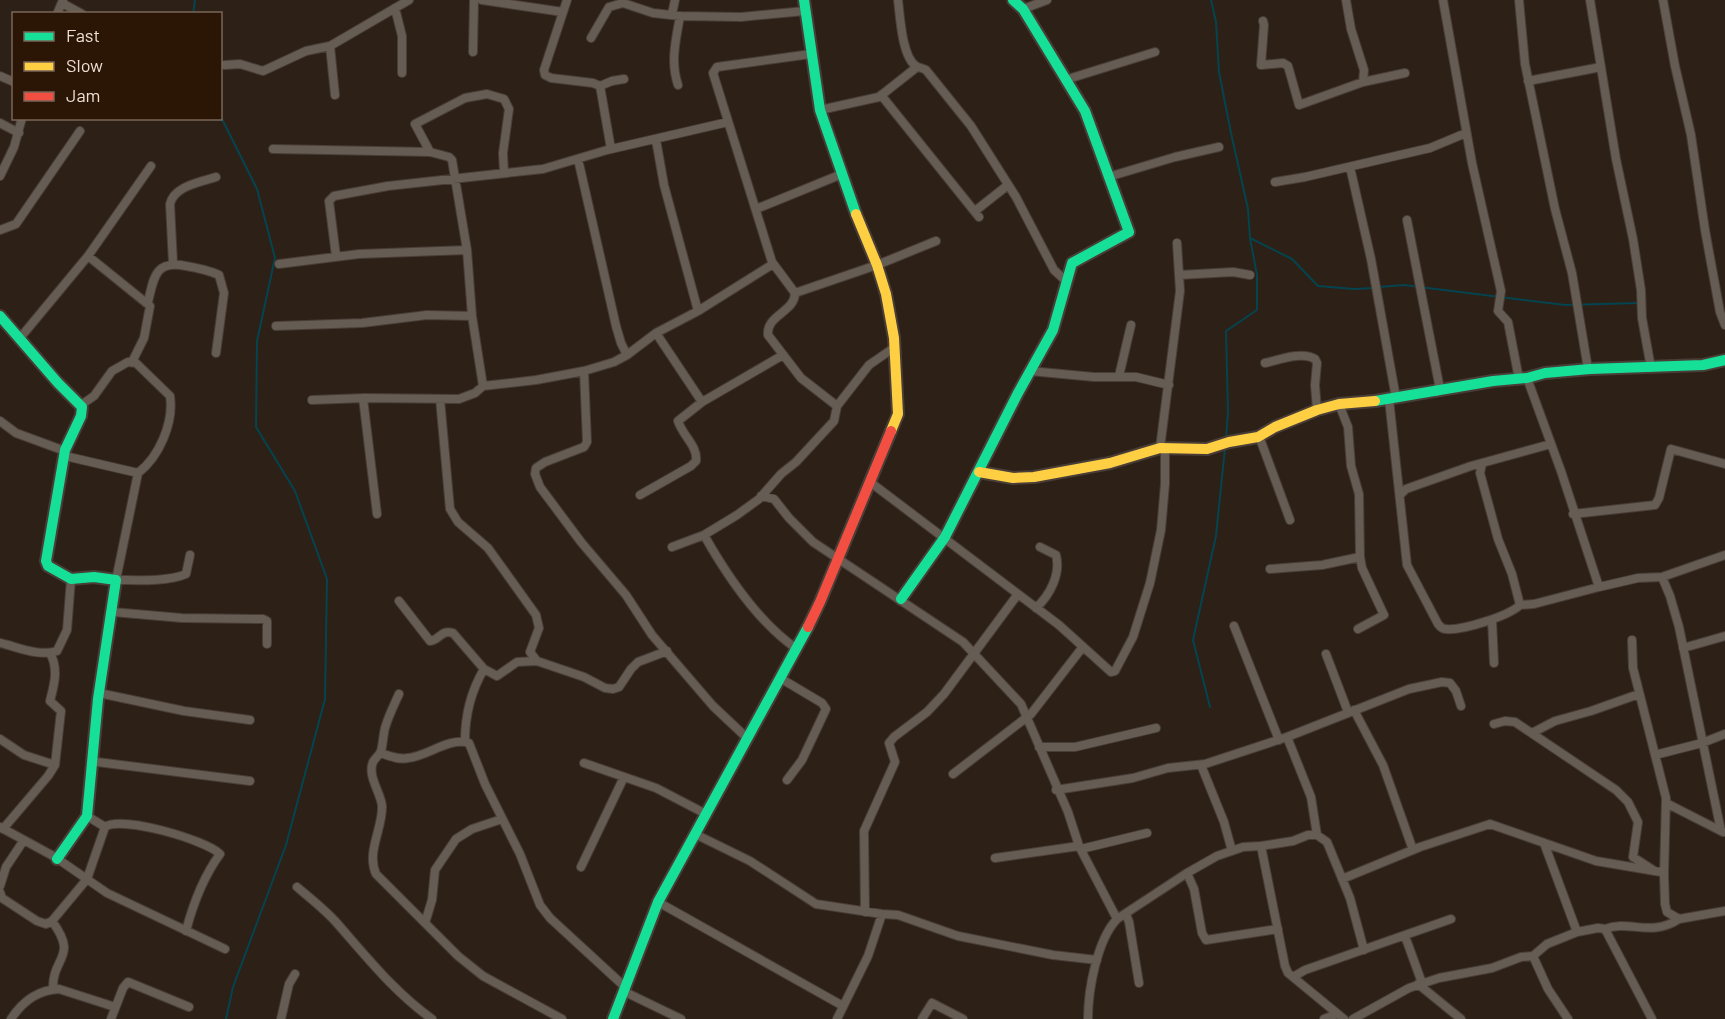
<svg xmlns="http://www.w3.org/2000/svg" width="1725" height="1019" font-family="Barlow,sans-serif">
	<rect width="100%" height="100%" fill="#2d2017"/>
	<g fill="none" stroke-linecap="round" stroke-linejoin="round">
		<path stroke="#04444f" stroke-width="2" d="M1211 0 1216 22 1219 72 1231 133 1248 209 1250 238 1257 275V310L1226 331 1228 412 1226 439
			M193 14 195 0
			M220 115 257 189 275 258 257 341 256 427 295 491 327 579 325 699 286 845 233 987 226 1019
			M1250 238 1292 259 1318 286 1354 289 1374 288
			M1379 287 1404 285 1565 305 1639 303
			M1210 707 1193 640 1216 536 1225 448"/>
		<g stroke="#493d37" stroke-width="10">
			<path id="street" d="M482 0 563 12
				M567 0 544 70 545 75 551 78 593 83 600 86 612 81 624 79
				M898 0C900 16 902 57 916 66 919 68 923 68 926 70L971 126 1016 197 1054 270 1066 281
				M1346 0 1351 29 1364 70 1363 82
				M1443 0 1472 163 1501 291 1498 311 1508 322 1519 379
				M1519 0 1525 64 1555 209 1572 273 1588 369
				M1590 0 1616 159 1633 239 1641 290 1642 318 1651 368
				M1663 0 1675 66 1691 135 1705 230 1720 312 1725 325
				M62 3 82 14
				M395 8 402 36V73
				M1023 9 1047 0
				M57 14 63 0
				M672 14 675 0
				M1263 21 1264 25 1261 65 1283 63 1288 66 1299 105 1363 82 1405 73
				M591 38 609 7 623 3 653 13 680 16 741 17 805 11
				M473 52 474 0
				M811 54 717 67 713 73 772 262 795 293C795 312 766 315 768 335L801 378 837 406
				M225 65 240 64 263 71 306 51 330 46
				M0 76 14 82
				M1068 79 1155 52
				M1528 81 1601 67
				M678 85C670 61 676 40 680 16
				M600 86 611 149
				M335 95 330 46 409 0
				M881 95 979 217
				M820 110 879 97 917 67
				M0 123 19 133
				M656 140 664 185 698 311
				M273 149 430 152 449 157 452 160 467 250 472 316 483 386
				M430 152 415 124 465 98 487 94 504 99 509 109 503 153 504 173
				M578 159 616 326 621 343 627 355
				M1350 167 1371 259 1396 398
				M0 176 14 147 22 118
				M1108 177 1175 157 1219 147
				M1275 182 1305 177 1430 148 1466 133
				M756 209 842 174
				M975 211 1008 185
				M1407 220 1439 384 1436 392
				M0 230 16 224 80 131
				M88 256 150 306 144 338 132 362
				M336 256 329 201 334 196 388 186 543 169 607 150 728 122
				M173 263 170 204C174 186 201 182 216 177
				M279 264 359 254 467 250
				M1179 275 1233 272 1250 275
				M795 293 877 265 936 241
				M148 302C154 277 155 260 186 266 198 268 208 270 219 275L224 293 216 353
				M276 326 362 323 427 315 472 316
				M656 333 702 402
				M20 338 88 256 151 166
				M1265 363C1279 360 1302 351 1315 359L1317 363 1315 385 1317 410
				M584 371 587 442 584 447 545 462 536 468 535 474 540 487 581 542 626 595 652 635 713 706 747 738
				M1030 371 1094 377H1136L1169 385
				M1119 376 1131 325
				M1527 378 1561 471 1599 587 1638 578 1662 577 1725 555
				M363 398 377 514
				M440 399 450 509 458 522 488 548 536 615 539 628 530 652 537 661
				M1389 399 1407 565 1438 624C1441 627 1441 629 1446 629 1461 631 1509 616 1520 605L1534 604 1599 587
				M312 400 365 398 459 399 475 393 483 386 536 380 584 371 614 362 627 355 656 333 698 311 773 264
				M1339 404 1348 427 1351 466 1359 494 1360 557 1362 568 1384 615 1358 629
				M81 405 94 396 112 371 128 362 136 363 170 396C174 423 159 457 138 473L116 580C136 580 167 582 186 574L190 555
				M0 421 16 433 65 451
				M1259 436 1290 520
				M1160 448 1180 291 1177 243
				M65 456 138 473
				M1482 464 1480 473 1498 539 1512 574 1520 605
				M870 482 1059 625 1111 672 1115 671 1133 637 1150 583 1161 530 1165 484V449
				M640 495 691 466 696 461C698 446 682 435 678 421L702 402 783 355
				M1400 495 1406 489 1471 466 1551 444
				M761 496 774 499 789 518 813 542 963 642 1021 704 1068 812 1079 846 1117 919
				M1573 514 1655 505 1659 498 1671 449 1725 464
				M704 535C726 574 759 623 797 649
				M672 547 704 535 737 515 759 499 781 474 796 462 834 421 837 406 869 365 895 347
				M1270 569 1322 565 1360 557
				M1662 577 1670 596 1679 627 1721 831
				M399 601 430 641C440 640 441 629 453 633L484 669 497 676 517 662 537 661 584 677 605 688 613 689 619 687 631 669 638 662 667 651
				M1036 608C1050 595 1061 574 1056 555L1040 547
				M113 612 182 618 263 619 267 621V644
				M1492 620 1494 663
				M1234 626 1279 740
				M1632 640 1633 668 1666 798 1664 875 1665 904 1667 912 1679 919 1725 911
				M0 643C18 647 39 657 57 651L67 630 71 579
				M1683 648 1725 636
				M1326 654 1348 712
				M780 678 822 703 826 709 802 760 787 780
				M99 693 184 711 250 720
				M399 694C394 705 388 717 385 728 383 736 383 744 381 751 379 756 375 758 373 762 367 776 381 793 382 806 383 828 366 852 376 874L458 956 483 976 562 1019
				M1354 710 1383 765 1413 850
				M1494 724 1505 721 1515 722 1616 790 1628 802 1638 822 1633 857 1653 870
				M1532 733 1555 721 1591 711 1639 694
				M1287 737 1311 797 1317 835
				M0 739 24 755 55 765
				M465 741C465 715 471 691 484 669
				M1039 747H1075L1156 728
				M380 753C390 756 398 760 408 758 428 756 449 737 469 743L485 784 520 854 540 905 550 918 625 987
				M1655 755 1702 743 1725 734
				M93 763 97 762 250 781
				M584 763 656 788 706 814
				M1201 765 1224 822 1232 851
				M953 774 1031 714 1082 648
				M1056 790 1133 778 1168 768 1205 764 1287 737 1409 689 1442 682 1450 683 1456 691 1461 706
				M1666 803 1723 832
				M87 816 105 827
				M0 827 55 857 107 893 225 949
				M3 829 48 776 55 765 61 711 50 701C54 685 59 669 50 653
				M695 834 750 861 816 904 882 914 898 915 958 936 1053 955 1097 960
				M1261 846 1285 966 1288 973 1344 1019
				M1081 849 1147 833
				M995 858 1079 846
				M581 867 624 777
				M1187 873 1194 889 1202 933 1206 940 1278 929
				M1342 879 1420 847 1490 824 1596 861 1661 872 1664 875
				M0 886 6 867 24 840
				M297 887C310 898 324 909 335 921 366 956 394 992 432 1019
				M0 892 2 898 37 921 46 924 52 921 87 879 105 827C121 815 206 840 220 854 204 876 193 904 186 931
				M658 902 843 1006
				M865 912 864 831 895 762 889 743 894 737 927 712 944 694 1018 594
				M1126 914 1129 922 1139 983
				M52 921C79 958 52 956 53 989
				M425 923 432 900 435 870 456 839 472 829 502 819
				M1605 929C1629 919 1650 938 1679 919
				M1577 932 1598 928 1605 929 1652 1019
				M1405 936 1422 983
				M1533 956 1548 989 1568 1019
				M1293 977 1305 970 1451 919
				M1418 984 1461 1019
				M623 991 681 1019
				M11 1019C22 1002 38 990 59 989L115 1007
				M111 1019 123 988 128 982 189 1007
				M281 1019 289 984 295 974
				M837 1019 868 956 882 914
				M922 1019 932 1003 963 1019
				M1088 1019C1088 990 1097 940 1117 919L1187 873 1217 856 1243 847 1261 846 1293 841 1308 835H1317L1327 842 1350 898 1364 950
				M1324 1019 1337 1014
				M1353 1019 1409 988 1439 978 1492 968 1521 957 1533 956 1547 944 1577 932 1544 843"/>
		</g>
		<g stroke="#493d37" stroke-width="14">
			<path id="fast" d="M804 0 820 110 856 214
				M0 316 58 383 82 407 81 416 65 450 46 561 48 566 71 579 94 577 116 580 98 699 87 816 57 859
				M1375 401 1493 381 1527 378 1545 373 1590 369 1703 365 1725 360
				M901 599 945 537 1018 393 1053 330 1072 263 1129 232 1085 111 1023 9 1013 0
				M613 1019 658 902 808 627"/>
		</g>
		<g stroke="#493d37" stroke-width="14">
			<path id="slow" d="M856 214 877 265 886 294 894 338 898 414 891 431
				M979 472 1013 478 1034 477 1110 463 1160 448 1207 449 1229 442 1258 437 1275 427 1317 410 1339 404 1375 401"/>
		</g>
		<g stroke="#493d37" stroke-width="14">
			<path id="jam" d="M808 627 820 602 891 431"/>
		</g>
		<use href="#street" stroke="#655c53" stroke-width="8"/>
		<use href="#fast" stroke="#16e098" stroke-width="10"/>
		<use href="#slow" stroke="#ffcf43" stroke-width="10"/>
		<use href="#jam" stroke="#f24e42" stroke-width="10"/>
	</g>
	<rect x="12" y="12" width="210" height="108" fill="#2b1605" stroke="#796658" stroke-width="1.5"/>
	<rect x="24" y="32" width="30" height="9" fill="#16e098" stroke="#796658" stroke-width="1.5"/>
	<text x="66" y="42" font-size="18" fill="#efdfd5">Fast</text>
	<rect x="24" y="62" width="30" height="9" fill="#ffcf43" stroke="#796658" stroke-width="1.5"/>
	<text x="66" y="72" font-size="18" fill="#efdfd5">Slow</text>
	<rect x="24" y="92" width="30" height="9" fill="#f24e42" stroke="#796658" stroke-width="1.5"/>
	<text x="66" y="102" font-size="18" fill="#efdfd5">Jam</text>
</svg>
